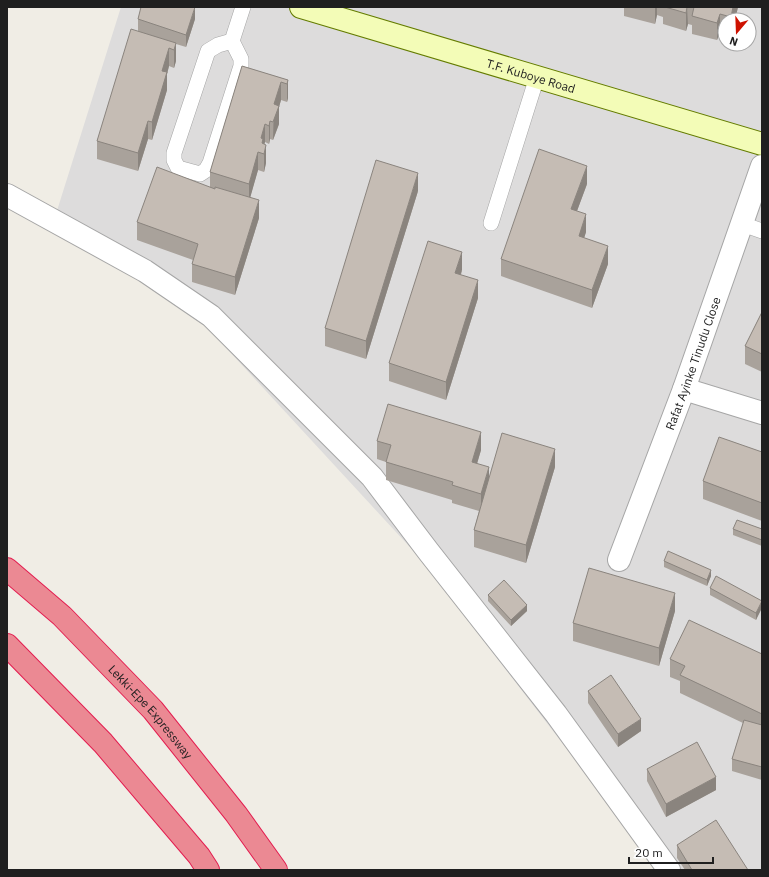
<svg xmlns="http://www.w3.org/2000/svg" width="769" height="877" font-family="'IBM Plex Sans',sans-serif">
	<rect width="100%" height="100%" fill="#f0ede5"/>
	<path fill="#dddcdc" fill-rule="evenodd" d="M121 7H762V870H660L419 557 158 274 55 217ZM725 20H749V44H725Z"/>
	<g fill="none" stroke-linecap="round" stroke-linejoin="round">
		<g stroke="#a6a6a6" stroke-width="16">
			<path id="lane" d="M232 41 218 45 208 51 174 153V160L178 168 200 174 206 170 210 163 241 66V59L232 41 243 7
				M491 223 537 77
				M742 224 762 231"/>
		</g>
		<g stroke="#a6a6a6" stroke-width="24">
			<g id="street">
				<path d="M7 195 145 271 211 316 372 477 428 551 556 714 669 870"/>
				<path d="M684 389 762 413"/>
				<path id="s1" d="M619 560 684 389 762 166"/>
			</g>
		</g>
		<g stroke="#647c00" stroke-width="24">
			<g id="secondary">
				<path id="s2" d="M301 7 762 144"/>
			</g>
		</g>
		<g stroke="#e31d50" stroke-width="24">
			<g id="highway">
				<path id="s3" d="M7 569 62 616 153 710 236 814 276 870"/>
				<path d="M7 645 103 743 199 856 208 870"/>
			</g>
		</g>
		<use href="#lane" stroke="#fff" stroke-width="15"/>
		<use href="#street" stroke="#fff" stroke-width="22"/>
		<use href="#secondary" stroke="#f3fcb7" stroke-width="22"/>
		<use href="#highway" stroke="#eb8993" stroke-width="22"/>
	</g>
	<path fill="#a9a29b" d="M624 7H738L735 20H725V34L720 32 717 40 692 34V25L688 24 686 31 663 24V17L657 15 655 24 624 16Z
		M138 19H195L186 47 176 44V61L174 68 169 66 167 74V90L152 140 148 139 138 171 97 159V141L138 31Z
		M242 66 288 80V98L287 102 281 100 279 107V124L273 140 270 139 269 144 265 142 264 144 266 163 264 172 258 170 250 197 259 218 235 295 192 282V264L193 260 137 240V222L210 187V172Z
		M587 184 577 211 586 232 584 238 608 264 592 308 501 276V259Z
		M418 191 366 359 325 346V328Z
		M462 270 461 275 478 298 446 400 389 381V363Z
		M762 312V372L745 364V346Z
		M377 441 481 450 477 464 489 480 555 467 526 563 474 547V530L479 511 452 503V500L386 480V462L377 459Z
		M762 452V521L703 499V481Z
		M733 529H762V546L733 535Z
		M664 561 711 576 707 586 664 567Z
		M710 588 762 601 756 620 710 595Z
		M488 595 527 611 511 626 488 601Z
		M675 611 659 666 573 641V623Z
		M762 654V780L732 771V759L743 723 680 693V681L670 677V659Z
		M588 691 641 731 618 747 588 703Z
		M647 769 716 790 666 817 647 781Z
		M677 845 748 870H685L677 858Z"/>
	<path fill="#8a847e" d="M195 7V19L186 47V35Z
		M655 7H657V15L655 24Z
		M687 7 688 24 686 31V13Z
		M733 7H738L735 20H731V17Z
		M720 14V32L717 40V23Z
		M176 43V61L174 68V50Z
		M169 48V66L167 74V90L152 140V122L162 71Z
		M288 80V98L287 102V84Z
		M281 82V100L279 107V124L273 140 274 104Z
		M148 121V139L138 171V153Z
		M270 121V139L269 144V126Z
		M265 124V142L263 149 261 138Z
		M266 145V163L264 172V154Z
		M258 152V170L249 202V184Z
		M587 166V184L571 227V209Z
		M418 173V191L366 359V341Z
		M259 200V218L235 295V277Z
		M586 214V232L579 254V236Z
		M608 246V264L592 308V290Z
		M462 252V270L455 291V273Z
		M478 280V298L446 400V382Z
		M481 432V450L472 480V462Z
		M555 449V467L526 563V545Z
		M489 467V485L481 512V494Z
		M711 570V576L707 586V580Z
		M675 593V611L659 666V648Z
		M762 602V608L756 620V613Z
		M527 605V611L511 626V620Z
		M641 719V731L618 747V734Z
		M716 777V790L666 817V804Z"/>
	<path fill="#c5bcb4" stroke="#8a847e" d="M141 7H195L186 35 138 19Z
		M665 7H687L686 13Z
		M693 7H733L731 17 720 14 717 23 692 16 694 7Z
		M131 29 176 43 174 50 169 48 162 71 167 72 152 122 148 121 138 153 97 141Z
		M242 66 288 80 287 84 281 82 274 104 279 106 273 122 270 121 269 126 265 124 261 138 263 139 262 143 266 145 264 154 258 152 249 184 210 172Z
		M539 149 587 166 571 209 586 214 579 236 608 246 592 290 501 259Z
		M376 160 418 173 366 341 325 328Z
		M157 167 215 189V187L259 200 235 277 192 264 198 244 137 222Z
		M428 241 462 252 455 273 478 280 446 382 389 363Z
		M762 312V354L745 346Z
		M388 404 481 432 472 462 489 467 481 494 452 485 453 482 386 462 391 445 377 441Z
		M502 433 555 449 526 545 474 530Z
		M719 437 762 452V503L703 481Z
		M737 520 762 529V540L733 529Z
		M668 551 711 570 707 580 664 561Z
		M589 568 675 593 659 648 573 623Z
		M716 576 762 601 756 613 710 588Z
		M504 580 527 605 511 620 488 595Z
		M689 620 762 654V714L680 675 685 666 670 659Z
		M611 675 641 719 618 734 588 691Z
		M744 720 762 725V767L732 759Z
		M697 742 716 777 666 804 647 769Z
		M716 820 748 870H692L677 845Z"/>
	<g text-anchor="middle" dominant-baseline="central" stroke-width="4" stroke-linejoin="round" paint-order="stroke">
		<g font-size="12" fill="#1f1f1f" stroke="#fff">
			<text stroke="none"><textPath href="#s2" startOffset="240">T.F. Kuboye Road</textPath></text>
			<text stroke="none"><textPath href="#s1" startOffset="210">Rafat Ayinke Tinudu Close</textPath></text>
			<text stroke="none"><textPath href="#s3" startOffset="203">Lekki-Epe Expressway</textPath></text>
		</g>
	</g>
	<rect width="769" height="877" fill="none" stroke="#1f1f1f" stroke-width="16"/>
	<g transform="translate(737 32) rotate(199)"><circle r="19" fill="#ffffff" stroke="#a5a5a5"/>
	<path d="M0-3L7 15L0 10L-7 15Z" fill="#ce1200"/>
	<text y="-6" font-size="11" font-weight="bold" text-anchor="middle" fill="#1f1f1f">N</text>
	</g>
	<path d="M629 857v6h84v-6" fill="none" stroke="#1f1f1f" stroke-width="2"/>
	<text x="635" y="857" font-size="12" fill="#1f1f1f" stroke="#ffffff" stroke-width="3" paint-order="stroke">20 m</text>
</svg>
